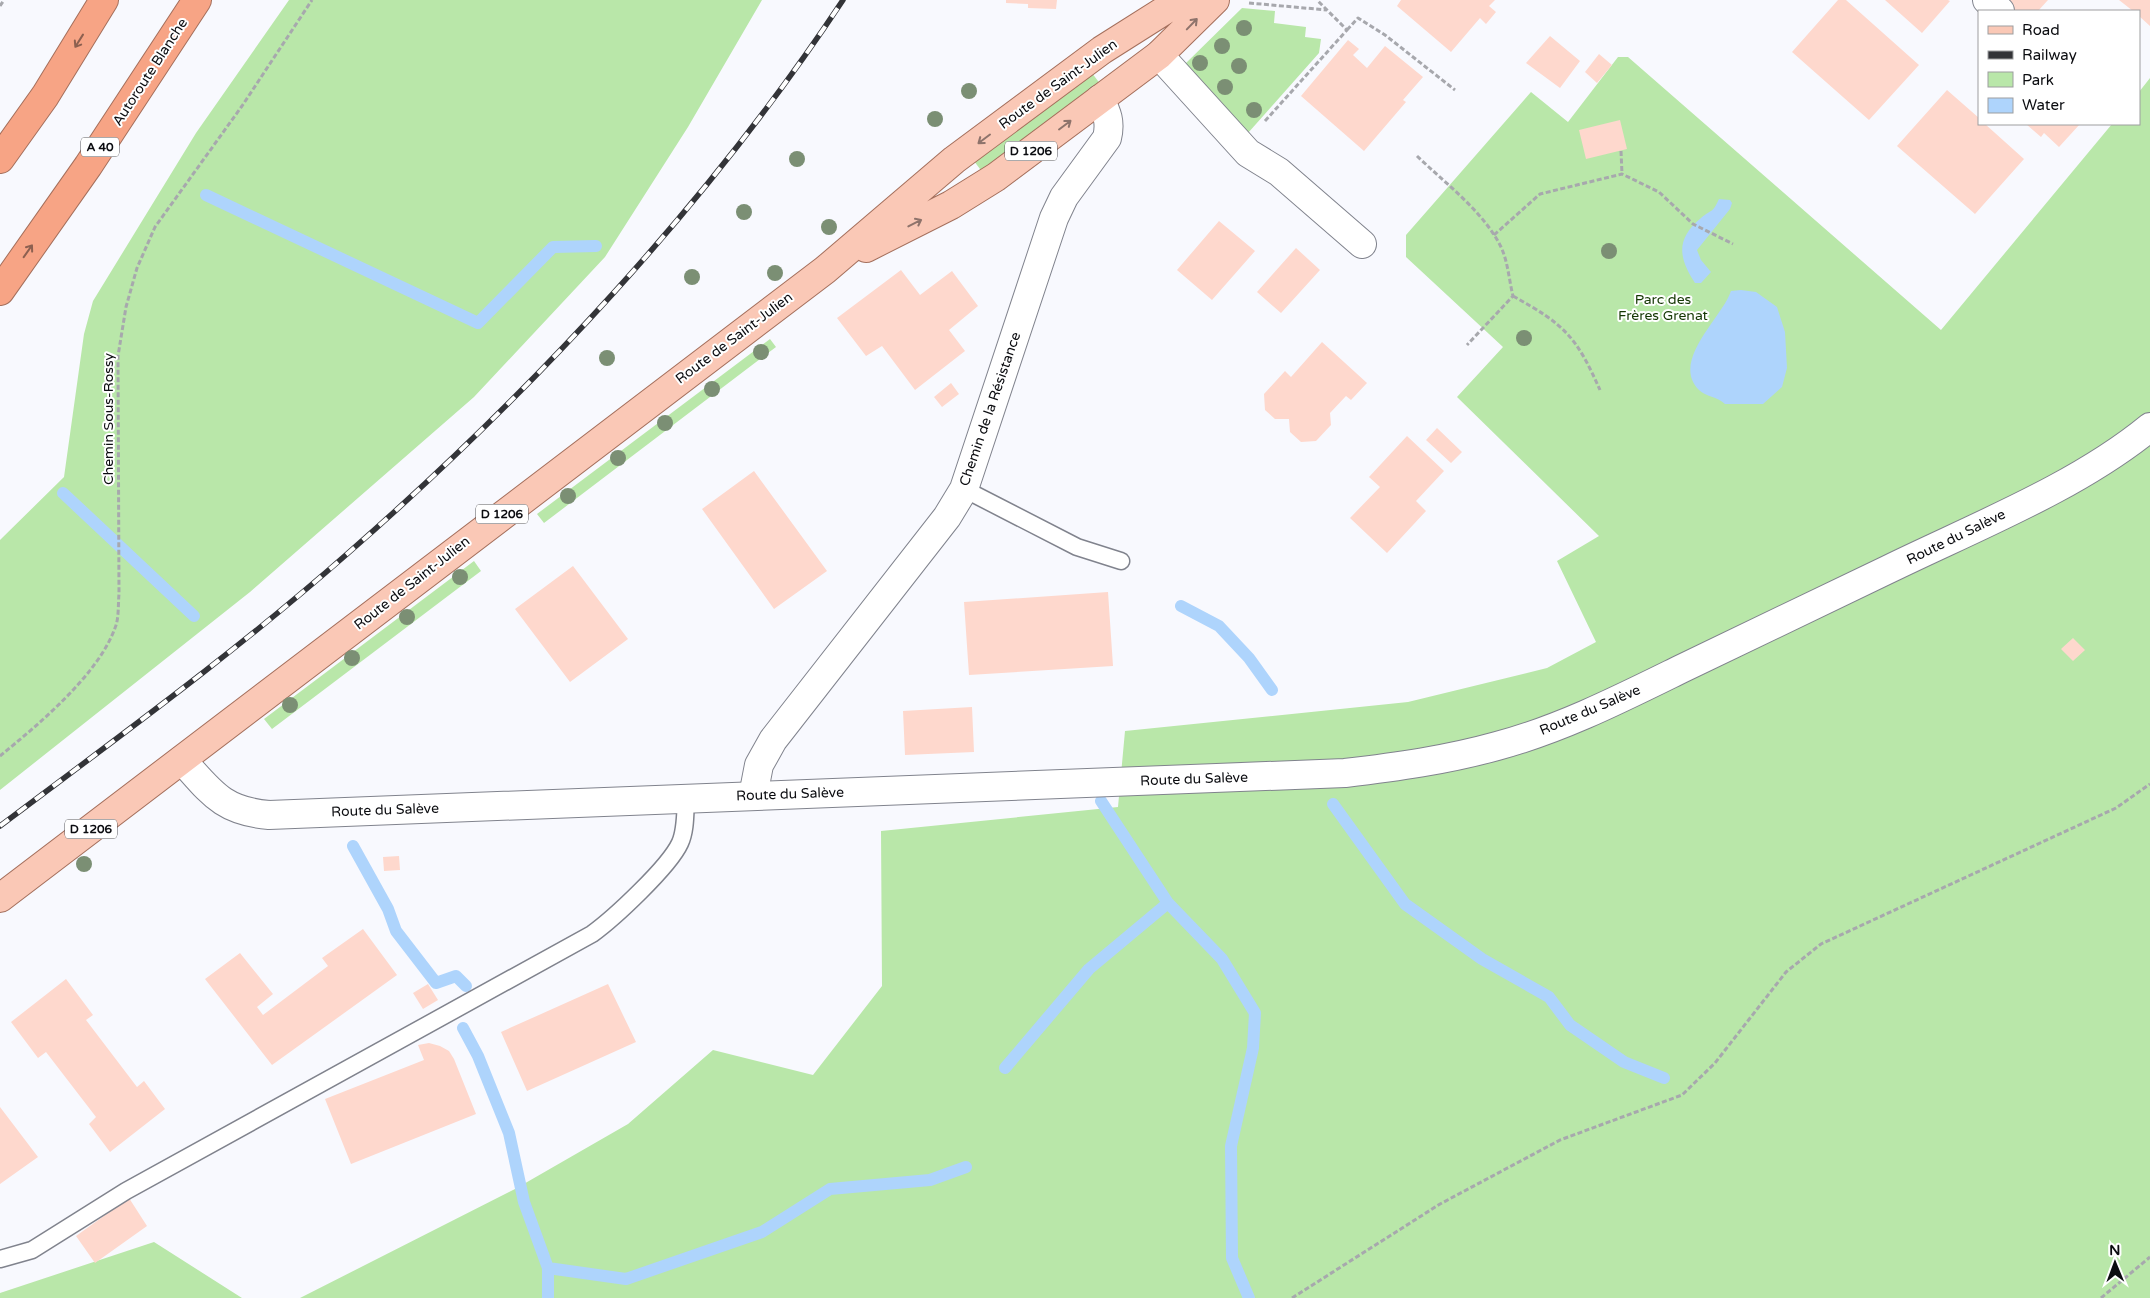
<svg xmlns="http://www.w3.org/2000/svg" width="2150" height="1298" font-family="'Varela Round',sans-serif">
	<rect width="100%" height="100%" fill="#f8f9fe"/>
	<path fill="#b9e7a9" d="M289 0H762L688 127 605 257 474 397 250 592 0 790V540L64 477 84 334 93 301 196 133Z
		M1242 8 1275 11 1274 23 1306 27 1305 37 1321 39 1319 53 1248 133 1185 64Z
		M1618 57H1628L1941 330 2112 124H2139V92L2150 78V1298H300L515 1189 628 1124 713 1050 813 1075 882 986 881 831 1118 807 1125 731 1408 702 1547 668 1596 642 1557 561 1599 536 1457 397 1503 347 1406 257V235L1531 92 1568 122Z
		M1092 73 1101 85 983 173 974 161Z
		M770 339 776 347 544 523 537 514Z
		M474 561 481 571 272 729 264 719Z
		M154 1242 242 1298H0V1293Z"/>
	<path fill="#aed4fc" d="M1719 199 1730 200 1732 203 1730 209 1697 250 1701 260 1711 272 1701 283H1695C1678 257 1676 239 1701 218 1713 208 1712 214 1719 199Z
		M1741 290 1756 292 1777 307 1785 332 1787 368 1782 387 1763 404H1725C1717 396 1706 397 1699 390 1670 361 1722 318 1731 291Z"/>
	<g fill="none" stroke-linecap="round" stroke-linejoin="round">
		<path stroke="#aed4fc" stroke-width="12" d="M206 195 478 323 553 247 596 246
			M63 493 194 616
			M1181 606 1219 626 1249 658 1272 690
			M1333 804 1405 904 1482 959 1549 997 1570 1025 1624 1062 1664 1078
			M353 846 388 909 396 931 436 983 456 976 466 986
			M1168 903 1222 959 1255 1013 1253 1048 1231 1146 1232 1258 1249 1298
			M463 1028 478 1056 509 1133 524 1202 548 1268V1298
			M1005 1068 1089 969 1168 903 1101 801
			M548 1268 626 1279 762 1232 830 1189 930 1180 966 1167"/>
	</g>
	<path fill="#fed8cd" d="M1006 0H1057L1056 9 1028 8V4L1006 3Z
		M1401 0H1495L1489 6 1496 12 1486 24 1480 18 1451 52 1397 6Z
		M1838 0H1846L1919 65 1869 120 1792 52Z
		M1885 0H1948L1950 1 1922 33Z
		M2003 0H2048L2038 11H2016Z
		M2119 0H2150V26L2139 16V11H2133Z
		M1550 36 1580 61 1560 88 1526 63Z
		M1348 40 1359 49 1353 55 1367 68 1385 46 1423 77 1403 100 1406 102 1364 151 1301 96Z
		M1599 54 1612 65 1597 83 1585 72Z
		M1947 90 1979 118V124H1985L2024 159 1975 214 1897 146Z
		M1620 120 1627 149 1586 159 1579 130Z
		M2026 124H2080L2059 147 2044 133 2041 137Z
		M1219 221 1255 251 1212 300 1177 270Z
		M1296 248 1320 270 1281 313 1257 292Z
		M901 270 920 295 952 271 978 306 949 330 965 351 915 390 882 346 866 356 837 318Z
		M1322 342 1367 383 1351 400 1346 396 1330 413 1331 425 1316 441 1301 442 1290 432 1289 419H1275L1265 410 1264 394 1285 371 1291 377Z
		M951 383 959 394 942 407 934 397Z
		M1437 428 1462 452 1451 463 1426 440Z
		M1407 436 1444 471 1416 501 1426 511 1387 553 1350 518 1380 487 1369 477Z
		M754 471 827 571 774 609 702 509Z
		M573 566 628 639 570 682 515 609Z
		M1108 592 1113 666 969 675 964 602Z
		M2073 638 2085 650 2073 661 2061 649Z
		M972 707 974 752 905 755 903 711Z
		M399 856 400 870 384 871 383 857Z
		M363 929 397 975 272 1065 205 979 240 953 273 994 257 1007 263 1015 328 966 322 958Z
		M66 979 93 1015 86 1020 137 1087 144 1081 165 1109 110 1152 89 1124 96 1117 46 1052 38 1058 11 1022Z
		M428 984 438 1000 423 1009 413 993Z
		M608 984 636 1042 527 1091 501 1032Z
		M429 1043 440 1046 449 1051 454 1059 476 1114 351 1164 325 1099 424 1060 418 1045Z
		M0 1107 38 1157 0 1184Z
		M129 1198 147 1226 95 1263 76 1236Z"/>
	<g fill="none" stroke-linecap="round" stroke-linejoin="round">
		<g stroke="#80838d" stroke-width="19">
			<path id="lane" d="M964 489 1077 547 1121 561
				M0 1259 32 1250 126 1191 592 934C614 918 669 867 680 843 686 830 685 813 686 798"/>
		</g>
		<g stroke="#80838d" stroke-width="30">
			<path id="street" d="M1987 0 2000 11
				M1159 55 1248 153 1279 172 1362 244
				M753 796 759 765 773 740 947 517 964 489 1054 218 1064 197 1107 138C1111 122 1107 113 1100 99"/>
		</g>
		<g stroke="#80838d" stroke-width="30">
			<path id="secondary" d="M182 760C211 792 222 811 269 815L1345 773C1396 767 1447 760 1497 746 1561 729 1622 698 1681 669 1751 636 1820 602 1889 569 1975 527 2077 487 2150 427"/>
		</g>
		<g stroke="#a46f5c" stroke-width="30">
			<path id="primary" d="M866 248 951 205 996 177 1159 55 1215 0
				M0 898 825 270 954 160 1102 50 1181 0"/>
		</g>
		<g stroke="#a46f5c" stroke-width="30">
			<path id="highway" d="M0 159 45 96 104 0
				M0 291 88 166 197 0"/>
		</g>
		<path stroke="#a7a8ad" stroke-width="3" stroke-dasharray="5 2.5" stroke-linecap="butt" d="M1249 3 1327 10
			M0 6 4 0
			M1347 30 1358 18 1385 35 1455 90
			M1265 121 1347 30 1317 0
			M1621 151 1622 174
			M1417 156C1445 183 1484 212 1501 247 1508 262 1509 280 1513 296L1467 345
			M1494 235 1540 194 1622 174 1659 192 1693 224 1733 244
			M1513 296C1565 325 1576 336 1600 390
			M0 756C39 724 98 675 115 628 119 619 118 605 119 594L118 356 126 307 137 268 155 227 242 106 312 0
			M1292 1298 1440 1204 1560 1140 1682 1095 1715 1063 1786 972 1821 944 2116 808 2150 784
			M2101 1298 2150 1257"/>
		<use href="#lane" stroke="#fff" stroke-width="16"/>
		<use href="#street" stroke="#fff" stroke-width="28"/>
		<use href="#secondary" stroke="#fff" stroke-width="28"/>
		<use href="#primary" stroke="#fac8b6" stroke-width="28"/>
		<use href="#highway" stroke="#f7a485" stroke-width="28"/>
		<g stroke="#333438" stroke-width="5.5">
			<path id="rail" d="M0 826C117 738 237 651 347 554 531 393 708 204 843 0"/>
		</g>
		<use href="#rail" stroke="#fff" stroke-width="4" stroke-dasharray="11" stroke-linecap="butt"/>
	</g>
	<g fill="#7b8f74">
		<circle cx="1244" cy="28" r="8"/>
		<circle cx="1222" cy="46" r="8"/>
		<circle cx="1200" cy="63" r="8"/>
		<circle cx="1239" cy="66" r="8"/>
		<circle cx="1225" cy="87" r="8"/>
		<circle cx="969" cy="91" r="8"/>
		<circle cx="1254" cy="110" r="8"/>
		<circle cx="935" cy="119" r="8"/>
		<circle cx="797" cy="159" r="8"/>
		<circle cx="744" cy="212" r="8"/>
		<circle cx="829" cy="227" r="8"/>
		<circle cx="1609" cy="251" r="8"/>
		<circle cx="775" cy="273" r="8"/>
		<circle cx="692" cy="277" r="8"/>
		<circle cx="1524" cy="338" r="8"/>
		<circle cx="761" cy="352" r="8"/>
		<circle cx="607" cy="358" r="8"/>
		<circle cx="712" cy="389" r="8"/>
		<circle cx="665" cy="423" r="8"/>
		<circle cx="618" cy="458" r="8"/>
		<circle cx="568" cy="496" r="8"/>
		<circle cx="460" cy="577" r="8"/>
		<circle cx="407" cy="617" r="8"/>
		<circle cx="352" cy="658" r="8"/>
		<circle cx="290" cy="705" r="8"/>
		<circle cx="84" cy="864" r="8"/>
	</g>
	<defs><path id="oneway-shaft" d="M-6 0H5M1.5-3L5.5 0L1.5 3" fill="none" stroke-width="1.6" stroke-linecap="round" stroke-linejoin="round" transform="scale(1.25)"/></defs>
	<g stroke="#8e736b">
		<use href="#oneway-shaft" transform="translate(1192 24) rotate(-46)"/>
		<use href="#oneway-shaft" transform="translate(1065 125) rotate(-37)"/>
		<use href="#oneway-shaft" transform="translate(984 139) rotate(143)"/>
		<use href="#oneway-shaft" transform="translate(915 223) rotate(-27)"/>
	</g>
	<g stroke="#8d6050">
		<use href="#oneway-shaft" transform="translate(79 41) rotate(122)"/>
		<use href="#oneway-shaft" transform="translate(28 251) rotate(-55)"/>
	</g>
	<g text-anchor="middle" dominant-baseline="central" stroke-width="4" stroke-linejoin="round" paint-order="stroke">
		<g fill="#fff" stroke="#545558" stroke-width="1">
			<rect x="81" y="137.5" width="38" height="19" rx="4"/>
			<rect x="1005" y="141.5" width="52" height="19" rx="4"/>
			<rect x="476" y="504.5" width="52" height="19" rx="4"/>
			<rect x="65" y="819.5" width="52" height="19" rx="4"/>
		</g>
		<g font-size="12" font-weight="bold" fill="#0b0c10">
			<text x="100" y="147">A 40</text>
			<text x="1031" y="151">D 1206</text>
			<text x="502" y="514">D 1206</text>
			<text x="91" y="829">D 1206</text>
		</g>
		<g font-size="14" fill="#0b0c10" stroke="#fff">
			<text transform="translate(150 72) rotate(-57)">Autoroute Blanche</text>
			<text transform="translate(1058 84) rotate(-36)">Route de Saint-Julien</text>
			<text transform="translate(734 338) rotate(-37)">Route de Saint-Julien</text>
			<text transform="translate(990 409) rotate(-71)">Chemin de la Résistance</text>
			<text transform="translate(108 419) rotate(-90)">Chemin Sous-Rossy</text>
			<text transform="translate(1956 537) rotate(-26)">Route du Salève</text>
			<text transform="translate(412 583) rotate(-38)">Route de Saint-Julien</text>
			<text transform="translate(1590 710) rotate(-23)">Route du Salève</text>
			<text transform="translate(1194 779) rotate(-2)">Route du Salève</text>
			<text transform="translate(790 794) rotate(-2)">Route du Salève</text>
			<text transform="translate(385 810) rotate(-2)">Route du Salève</text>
		</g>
		<g font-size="14" fill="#153804" stroke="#fff">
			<text x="1663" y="299">Parc des<tspan x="1663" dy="16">Frères Grenat</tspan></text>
		</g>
	</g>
	<rect x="1978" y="10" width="162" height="115" fill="#ffffff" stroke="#9d9e9f"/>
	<rect x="1988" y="26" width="25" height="8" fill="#fac8b6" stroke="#9d9e9f"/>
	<text x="2022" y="35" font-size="15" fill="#0b0c10">Road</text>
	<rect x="1988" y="51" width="25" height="8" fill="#333438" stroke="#9d9e9f"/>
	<text x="2022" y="60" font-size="15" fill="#0b0c10">Railway</text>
	<rect x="1988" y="72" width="25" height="15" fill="#b9e7a9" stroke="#9d9e9f"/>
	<text x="2022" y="85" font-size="15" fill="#0b0c10">Park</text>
	<rect x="1988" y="98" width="25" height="15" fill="#aed4fc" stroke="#9d9e9f"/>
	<text x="2022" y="110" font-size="15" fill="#0b0c10">Water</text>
	<g transform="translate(2115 1263) rotate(359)" stroke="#ffffff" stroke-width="4" paint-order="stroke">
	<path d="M0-4L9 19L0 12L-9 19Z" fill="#0b0c10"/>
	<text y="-8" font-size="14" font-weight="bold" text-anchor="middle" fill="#0b0c10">N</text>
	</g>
</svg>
